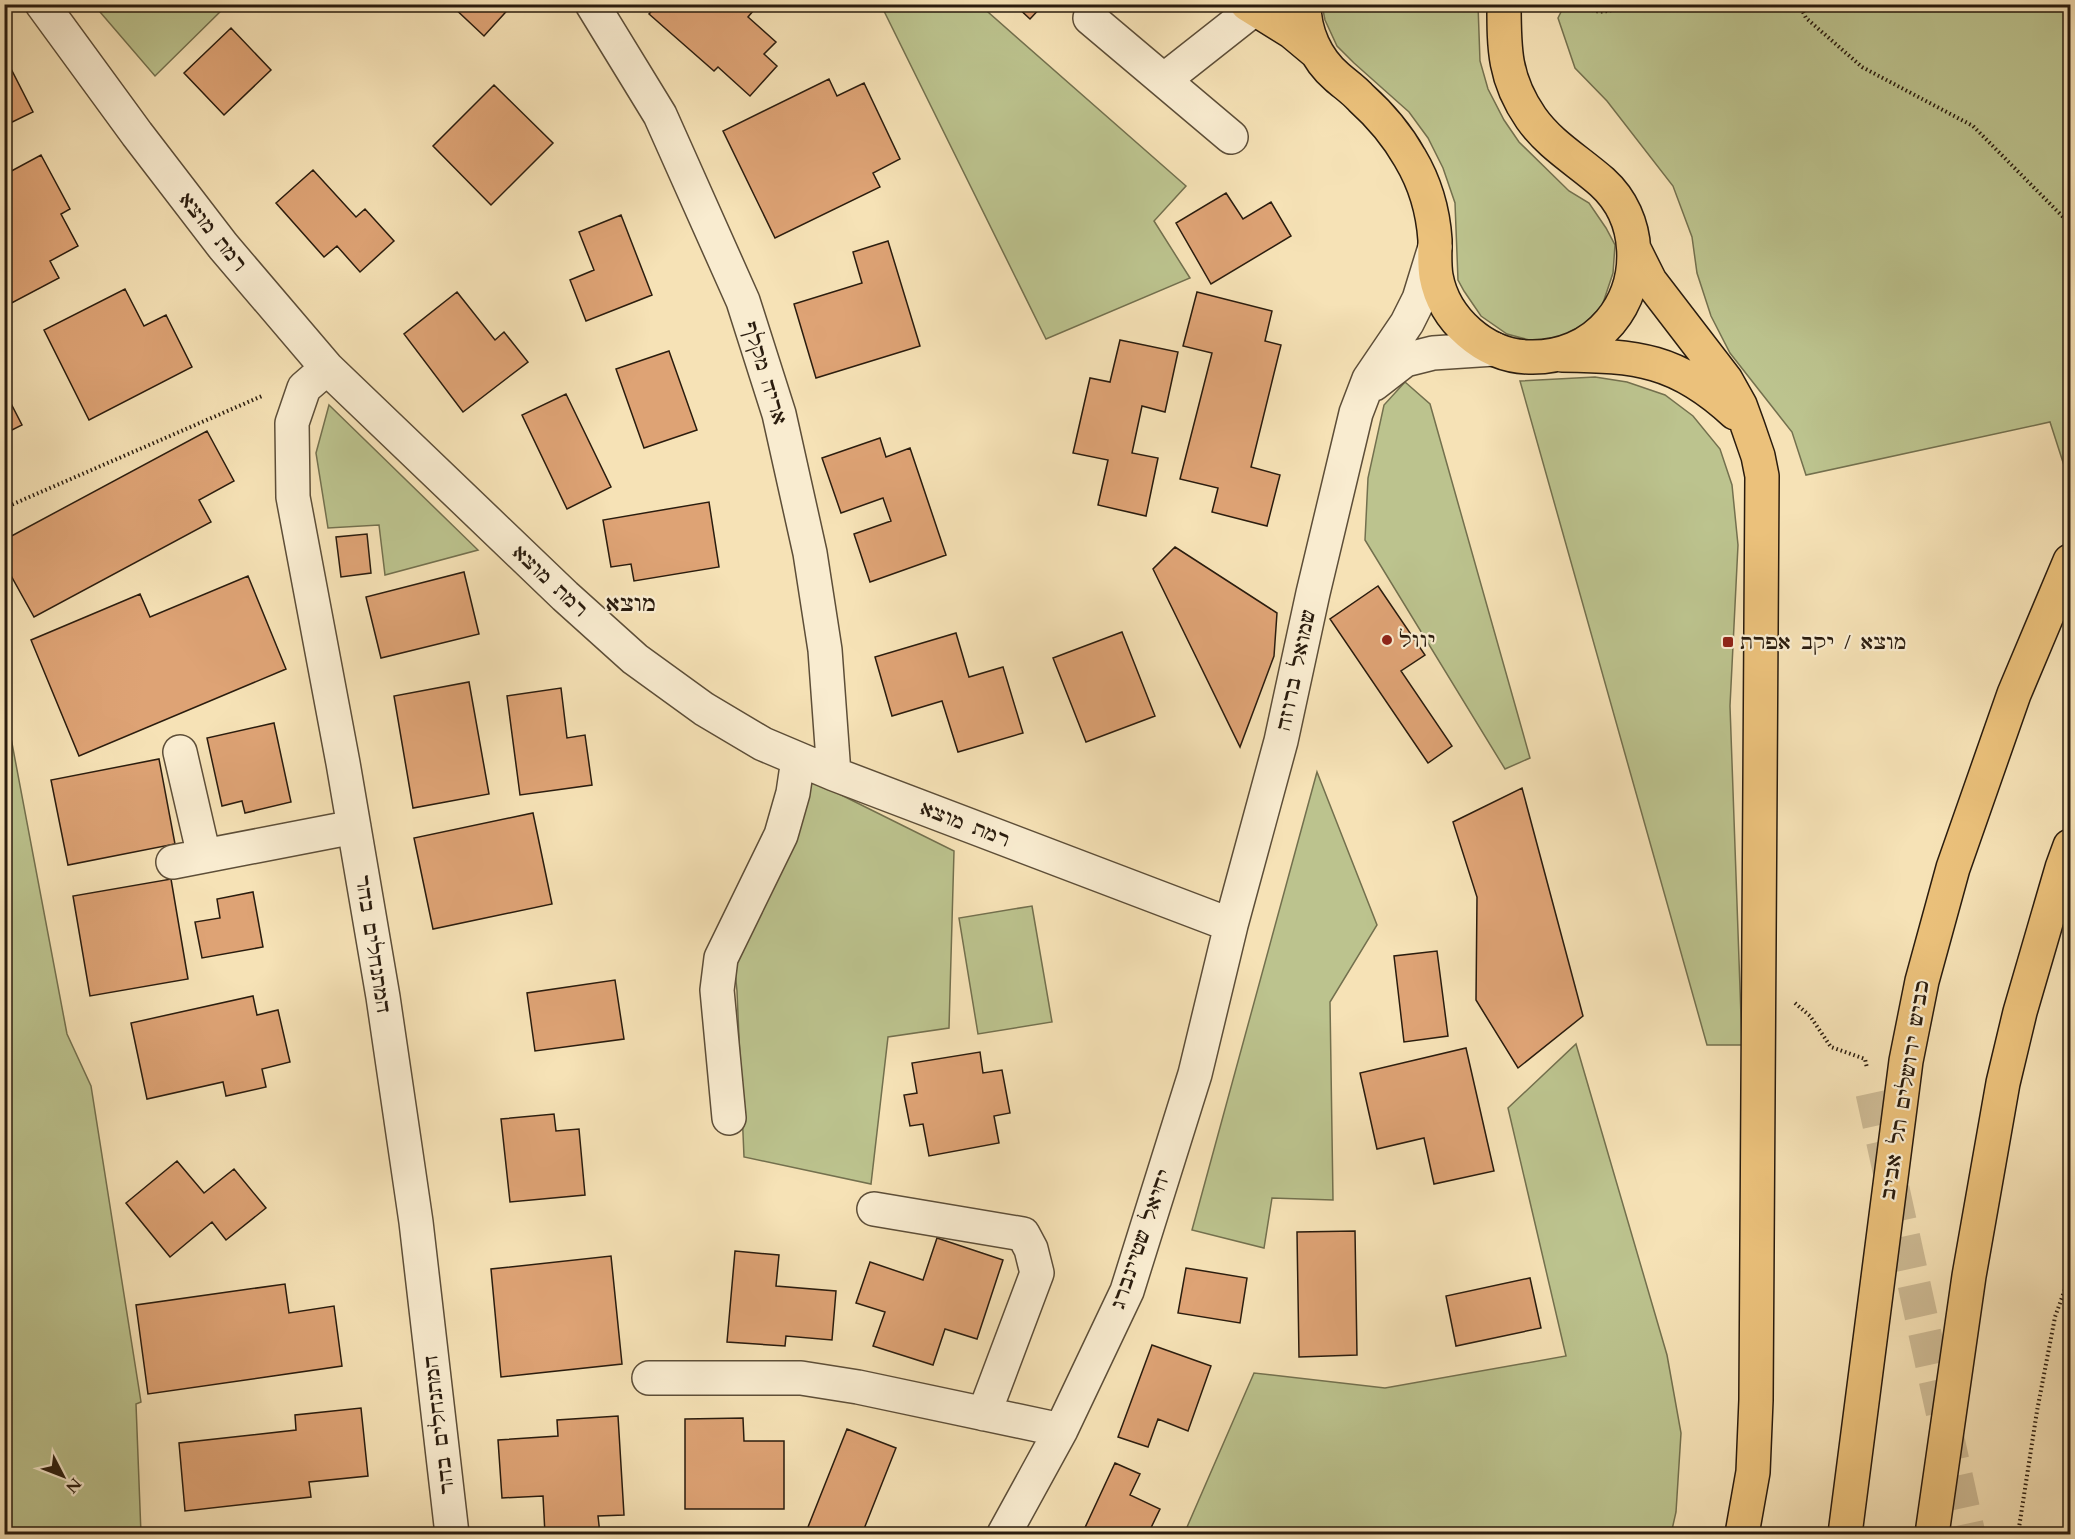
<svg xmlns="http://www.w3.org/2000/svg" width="2075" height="1539" font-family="Cardo,'Frank Ruhl Libre',serif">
	<rect width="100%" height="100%" fill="#f6e2b6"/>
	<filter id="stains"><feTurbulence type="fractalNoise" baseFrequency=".00333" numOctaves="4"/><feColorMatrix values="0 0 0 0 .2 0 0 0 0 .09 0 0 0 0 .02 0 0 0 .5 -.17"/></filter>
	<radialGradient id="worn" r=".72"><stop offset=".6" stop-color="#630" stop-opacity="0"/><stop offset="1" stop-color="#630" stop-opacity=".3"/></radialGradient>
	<path fill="#bcc38e" stroke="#73704e" stroke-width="1.5" d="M1565 4 1593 5 1613 11 1626 4 2070 5V484L2050 422 1806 475 1792 432 1730 353 1711 316 1697 273 1692 237 1673 186 1607 101 1575 68 1558 18Z
		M94 5H227L155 76Z
		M881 5H980L1186 186 1154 221 1190 278 1046 339Z
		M1322 5H1478L1480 61 1488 89 1504 120 1519 142 1569 191 1589 203 1606 228 1615 245 1613 273 1602 306 1583 325 1561 337 1533 341 1507 334 1481 316 1464 291 1458 280 1455 203 1443 168 1428 138 1409 112 1354 63 1337 46 1325 20Z
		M1595 377 1627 382 1665 395 1693 416 1720 449 1732 485 1738 545 1730 706 1742 1045H1707L1520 381Z
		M1405 382 1430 404 1530 758 1505 769 1365 540 1368 478 1384 405Z
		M329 405 478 550 385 575 379 525 328 528 316 453Z
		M4 701 67 1034 91 1086 141 1402 136 1404 141 1534H5Z
		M1317 772 1377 925 1330 1002 1333 1200 1272 1198 1264 1248 1192 1230Z
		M809 779 954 851 949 1028 888 1037 871 1184 744 1157 737 991 734 961Z
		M1032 906 1052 1022 978 1034 959 918Z
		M1576 1044 1667 1355 1681 1433 1676 1512 1671 1534H1184L1254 1373 1385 1388 1566 1356 1508 1108Z"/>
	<path fill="#dea375" stroke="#2a1c0e" stroke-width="1.5" d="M450 4H513L484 36Z
		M658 4H759L748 17 776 42 764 54 777 66 750 96 718 67 714 71 649 14Z
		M1014 4H1044L1030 19Z
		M231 28 271 70 224 115 184 73Z
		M4 55 33 112 4 126Z
		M829 79 837 96 864 83 900 159 873 173 880 187 775 238 723 131Z
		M494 85 553 143 491 205 433 146Z
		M41 155 70 209 61 214 78 246 50 261 59 278 4 307V175Z
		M313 170 356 217 365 209 394 241 360 272 337 246 324 257 276 203Z
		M1226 193 1243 219 1271 202 1291 236 1211 284 1176 223Z
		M621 215 652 295 586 321 570 280 594 270 579 232Z
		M888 241 920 346 816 378 794 304 862 283 853 252Z
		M125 289 144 326 166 315 192 367 89 420 44 330Z
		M457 292 495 340 504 332 528 362 463 412 404 334Z
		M1197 292 1272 311 1265 341 1281 345 1251 467 1280 475 1267 526 1212 512 1218 488 1180 479 1212 353 1183 346Z
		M1120 340 1178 352 1165 412 1142 406 1132 453 1158 458 1146 516 1098 505 1108 460 1073 453 1090 378 1110 382Z
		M669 351 697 430 644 448 616 369Z
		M4 390 22 425 4 434Z
		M566 394 611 487 567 509 522 415Z
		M207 431 234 481 199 500 211 522 34 617 4 563V540Z
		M880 438 886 457 910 448 946 555 870 582 854 534 891 521 883 498 841 513 822 458Z
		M709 502 719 567 634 581 631 564 611 567 603 520Z
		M367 534 371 573 341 577 336 537Z
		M1175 547 1277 613 1274 656 1240 747 1153 569Z
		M464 572 479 634 381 658 366 597Z
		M248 576 286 669 79 756 31 640 140 594 150 617Z
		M1378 586 1425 655 1401 671 1452 746 1428 763 1330 619Z
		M1122 632 1155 716 1086 742 1053 658Z
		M956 633 969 677 1003 667 1023 733 958 752 942 701 892 716 875 657Z
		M469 682 489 794 413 808 394 696Z
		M561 688 567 738 585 735 592 785 520 795 507 696Z
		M274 723 291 802 245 813 242 801 222 806 207 738Z
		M159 759 175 844 68 865 51 780Z
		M1522 788 1583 1016 1518 1068 1476 1000 1477 897 1453 822Z
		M533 813 552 904 433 929 414 838Z
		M171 879 188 979 90 996 73 896Z
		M253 892 263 947 202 958 195 922 220 918 217 899Z
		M1437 951 1448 1036 1404 1042 1394 956Z
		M615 980 624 1039 535 1051 527 993Z
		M253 996 257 1015 278 1010 290 1062 262 1069 266 1087 226 1096 223 1082 147 1099 131 1023Z
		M1466 1048 1494 1171 1434 1184 1424 1138 1377 1149 1360 1073Z
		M980 1052 983 1073 1002 1070 1010 1113 994 1116 999 1143 929 1156 923 1124 910 1126 904 1095 917 1093 912 1063Z
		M554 1114 556 1131 579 1129 585 1195 510 1202 501 1119Z
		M177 1161 204 1193 234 1169 266 1208 226 1240 212 1222 170 1257 126 1203Z
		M1355 1231 1357 1355 1299 1357 1297 1232Z
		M937 1238 1003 1260 977 1339 945 1329 933 1365 873 1346 885 1312 856 1303 870 1262 923 1280Z
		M735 1251 779 1255 776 1286 836 1291 832 1340 786 1336 785 1346 727 1342Z
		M611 1256 622 1364 501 1377 491 1269Z
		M1186 1268 1247 1278 1240 1323 1178 1313Z
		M1530 1278 1541 1328 1456 1346 1446 1296Z
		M285 1284 289 1313 334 1306 342 1366 148 1394 136 1305Z
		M1152 1345 1211 1366 1188 1431 1158 1419 1148 1447 1118 1437Z
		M361 1408 368 1476 309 1482 311 1497 185 1511 179 1443 296 1430 295 1415Z
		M618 1416 624 1515 598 1516 600 1534H545L543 1496 502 1498 498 1440 558 1436 557 1420Z
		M743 1418 744 1441H784V1509H685V1419Z
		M847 1429 896 1448 862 1534H811L806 1532Z
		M2070 1438V1463L2065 1461Z
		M1115 1463 1140 1474 1130 1495 1160 1509 1148 1534H1082Z"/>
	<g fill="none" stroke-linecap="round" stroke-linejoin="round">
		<path stroke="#cdba94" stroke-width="33" stroke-dasharray="33 16" stroke-linecap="butt" d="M1872 1093 1969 1534"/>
		<g stroke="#5d4e38" stroke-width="36">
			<path id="minor" d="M42 4 137 134 223 246 327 368 565 596 635 659 704 709 763 744 834 774 1231 925
				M592 4 660 115 743 301 779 414 810 553 825 650 834 774
				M1090 18 1231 137
				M1164 80 1254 9
				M327 368 304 388 292 423 293 497 343 763 383 997 416 1222 452 1534
				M1374 384 1405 360 1433 353 1494 349
				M180 752 204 856
				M173 862 354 827
				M729 1118 717 990 721 958 781 835 793 793 798 759
				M874 1209 1023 1234 1031 1249 1037 1273 984 1414
				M649 1378H801L858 1387 1061 1430
				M1004 1534 1061 1430 1127 1291 1195 1074 1231 925 1281 741 1313 593 1356 413 1369 379 1407 323 1419 299 1435 247"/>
		</g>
		<g stroke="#2a1c0e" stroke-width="36">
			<path id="major" d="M1247 4 1292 32 1316 52
				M1304 4C1304 32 1316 59 1337 77 1345 84 1354 90 1361 98 1380 115 1397 135 1410 158 1425 183 1433 210 1435 240 1435 252 1434 264 1436 276 1444 320 1485 356 1529 357 1560 358 1590 346 1610 322 1644 281 1642 218 1602 182 1577 160 1550 145 1531 118 1504 79 1504 49 1504 4
				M1635 251 1650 281 1726 380 1740 405 1748 427 1758 456 1762 476 1756 1400 1753 1472 1742 1534
				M1562 355C1637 356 1677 359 1735 413"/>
		</g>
		<g stroke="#2a1c0e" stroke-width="36">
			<path id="highway" d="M1845 1534 1906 1061 1922 981 1953 868 2014 694 2070 561
				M1932 1534 1969 1276 2003 1083 2020 1012 2062 868 2070 846"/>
		</g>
		<path stroke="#2a1c0e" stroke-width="4" stroke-dasharray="1.5 3" stroke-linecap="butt" d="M1580 4C1597 15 1609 13 1626 4
			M1799 4 1806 18 1862 67 1973 126 2070 224
			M4 508 262 396
			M1795 1003 1810 1016 1831 1047 1865 1059 1867 1068
			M2018 1534 2037 1411 2055 1317 2070 1275"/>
		<use href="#minor" stroke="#f9ecd0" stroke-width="33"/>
		<use href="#major" stroke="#ebc17b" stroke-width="33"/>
		<use href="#highway" stroke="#ebc17b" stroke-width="33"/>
	</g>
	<g fill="#8f2418" stroke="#f9ecd0" stroke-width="2">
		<circle cx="1387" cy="640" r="6"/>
		<rect x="1722" y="636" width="12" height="12" rx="3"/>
	</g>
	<g text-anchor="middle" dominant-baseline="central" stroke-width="4.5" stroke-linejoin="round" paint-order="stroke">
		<g font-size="20" fill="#2a1c0e" stroke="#f9ecd0">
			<text transform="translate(213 232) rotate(51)">רמת מוצא</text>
			<text transform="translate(765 373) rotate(73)">אריה מקלף</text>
			<text transform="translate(550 581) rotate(43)">רמת מוצא</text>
			<text transform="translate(1296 670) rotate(-78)">שמואל ברוזה</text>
			<text transform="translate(965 824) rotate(21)">רמת מוצא</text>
			<text transform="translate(373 944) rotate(81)">המתנחלים בהר</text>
			<text transform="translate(1905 1090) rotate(-81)">כביש ירושלים תל אביב</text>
			<text transform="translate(1141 1239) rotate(-71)">יחיאל שטיינברג</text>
			<text transform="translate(439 1425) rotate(-97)">המתנחלים בהר</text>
		</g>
		<g font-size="20" fill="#2a1c0e" stroke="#f9ecd0" text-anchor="start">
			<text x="1399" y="640">יוול</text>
			<text x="1740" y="642">מוצא / יקב אפרת</text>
		</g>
		<g font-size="22" fill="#2a1c0e" stroke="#f9ecd0">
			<text x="631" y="604">מוצא</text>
		</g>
	</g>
	<rect width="2075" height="1539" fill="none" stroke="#f6e2b6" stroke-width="24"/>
	<rect x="6" y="6" width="2063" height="1527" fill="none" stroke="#2a1c0e" stroke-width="3"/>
	<rect x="12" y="12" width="2051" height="1515" fill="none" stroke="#2a1c0e" stroke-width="1.5"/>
	<g transform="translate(63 1476) rotate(132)" stroke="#f9ecd0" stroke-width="4.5" paint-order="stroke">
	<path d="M0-4.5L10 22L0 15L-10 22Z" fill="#2a1c0e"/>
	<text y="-9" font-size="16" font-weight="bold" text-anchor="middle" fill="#2a1c0e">N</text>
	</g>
	<rect width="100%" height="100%" filter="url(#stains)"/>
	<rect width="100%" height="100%" fill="url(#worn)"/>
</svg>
